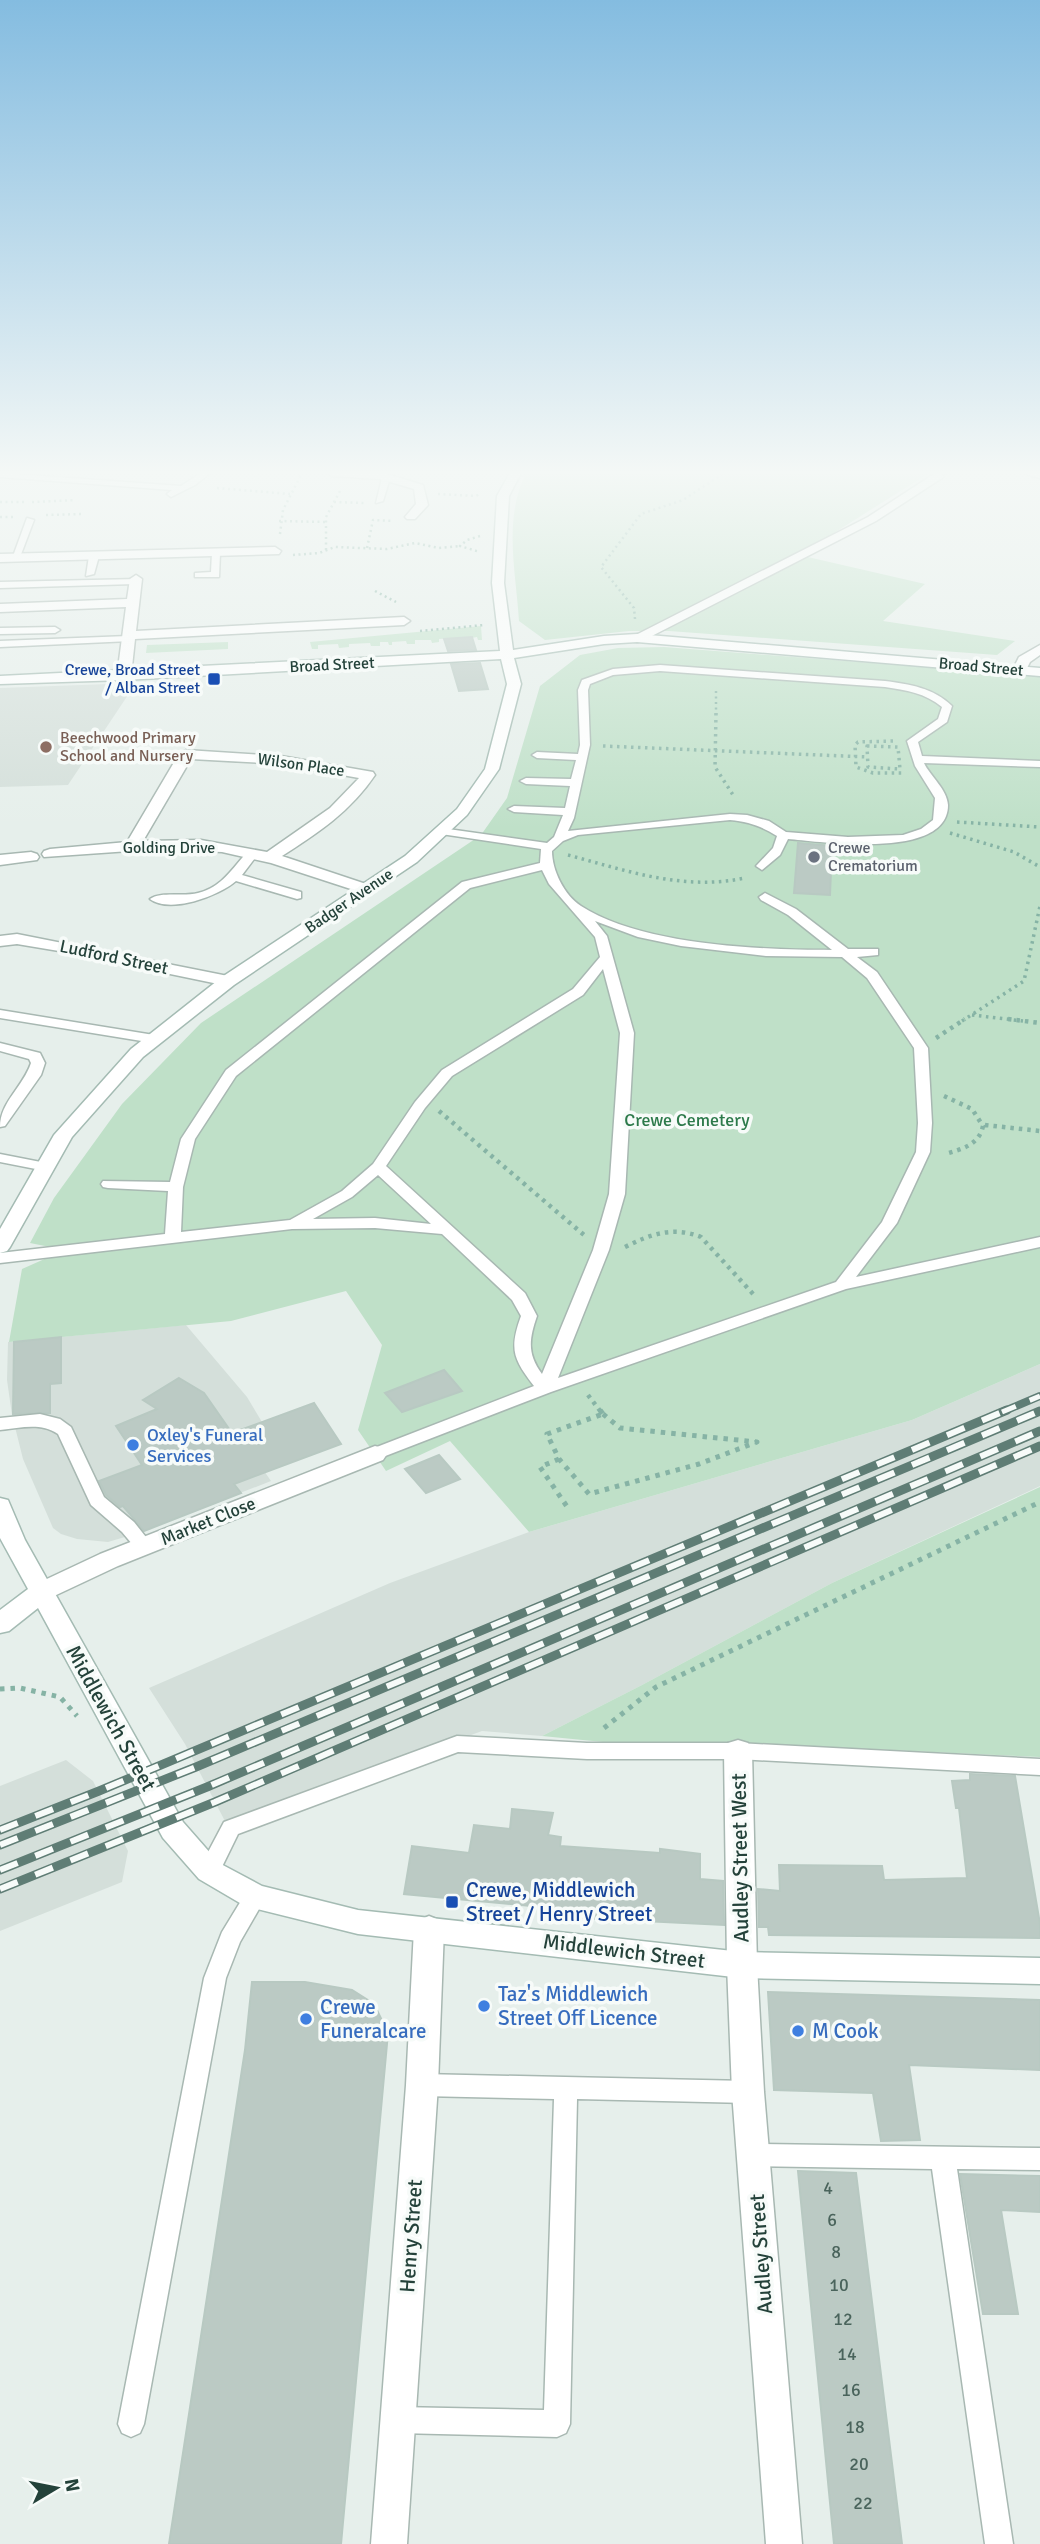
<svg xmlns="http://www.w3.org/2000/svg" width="1040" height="2544" font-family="Signika,sans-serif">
	<rect width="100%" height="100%" fill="#e6efeb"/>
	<path fill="#d4dfda" d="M136 683 68 785 0 787V688Z
		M186 1325 247 1397 262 1422 237 1432 271 1481 135 1534 108 1542 77 1539 61 1534 53 1528 23 1459 12 1415 7 1380 8 1342Z
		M1040 1364V1486L832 1583 642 1685 542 1736 482 1731 227 1825 185 1744 149 1688 390 1583 529 1532 912 1420Z
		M66 1760 93 1781 128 1851 122 1882 0 1931V1786Z"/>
	<path fill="#bfe0c8" d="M526 473H929L799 555 925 584 883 621 1015 641 997 655 669 631H629L545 640 519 621C516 572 503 519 526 473Z
		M481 626 482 640H478L477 637 455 641 453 638 439 639V642L432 643 431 640H415V644H407L406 641 392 642V645H389L388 642H380V646H371L370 643 349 644V647L339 648 338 644 318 645V649H312L310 642Z
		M228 642V649L146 653 147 645Z
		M664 647 1040 676V1364L912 1420 529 1532 450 1441 386 1471 358 1430 382 1345 346 1291 231 1321 9 1342 22 1269 49 1257 50 1247 30 1243 54 1198 122 1104 201 1023 481 835 507 798 540 686 580 655 618 648Z
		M1040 1487V1757L739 1743 603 1742 542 1736 642 1685 832 1583Z"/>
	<path fill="#bbcac4" stroke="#b8c9c2" stroke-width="2" d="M472 637 476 650 448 651 444 639Z
		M480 663 488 689 459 691 451 664Z
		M798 843 832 846 830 895 794 893Z
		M61 1337V1383L50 1384V1413L13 1414 14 1342Z
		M444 1370 462 1391 402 1412 385 1393Z
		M179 1378 204 1393 232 1433 314 1403 341 1444 234 1484 241 1493 144 1531 123 1506 120 1507 106 1495 99 1481 142 1465 116 1426 157 1409 143 1400Z
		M439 1455 460 1479 426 1493 405 1469Z
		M970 1774 1015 1776 1040 1924V1938L769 1935 768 1927H759L758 1889 780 1891 779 1865 882 1866 884 1880 967 1878 959 1808H956L952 1781 970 1780Z
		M512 1809 553 1813 548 1835 561 1837 560 1846 660 1853V1849L700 1854V1879L723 1881 724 1925 583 1918 584 1911 404 1894 412 1846 469 1853 474 1825 510 1829Z
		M252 1982H305L352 1990 374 2004 388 2033 341 2544H169L245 2050Z
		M768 1992 1040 2000V2070L909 2065 920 2140 881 2141 873 2093 774 2090Z
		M798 2171 856 2173 902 2544H834Z
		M960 2174 1040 2176V2212L1001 2210 1018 2314H983Z"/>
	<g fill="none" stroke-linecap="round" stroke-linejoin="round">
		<g stroke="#a8b8b2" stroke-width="3">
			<path id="lane" d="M0 473 181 486 201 473H210L195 485 171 497 167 494 172 490 0 477Z
				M386 476 390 478 383 501 376 503 382 478Z
				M27 518 34 520 20 557 12 559Z
				M216 550 220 553 219 577H195V573L211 572 212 553Z
				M94 553 99 556 94 574 86 576 89 556Z
				M138 579V583L135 584 0 588V582Z
				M0 628 55 627 60 630 55 633 0 634Z
				M128 636 133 639 131 641 0 647V641Z
				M660 665 885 681C909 684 934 688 952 706L947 722 918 742 922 756 1040 761V767L924 763C930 776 947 789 948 805 948 860 823 842 788 839L780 855 762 870 756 866 773 848 777 836C761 826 749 822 730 820L578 835 563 841 552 851C552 870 564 895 581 906 641 945 761 950 832 950L788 915 761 900 759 897 765 893 796 909 848 949H878V955L857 957 877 972 928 1048 932 1123 930 1152 897 1223 856 1277 1040 1237V1247L846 1289 551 1392 375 1460 369 1458 366 1454 369 1450 534 1386C513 1359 509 1349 521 1316L512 1300 442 1234 375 1228 292 1229 0 1263V1253L165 1234 168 1191 108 1188 103 1187 101 1184 103 1181 170 1182 181 1139 226 1070 462 882 540 863 541 849 441 834 435 831 441 828 547 843 554 837 563 815 514 812 508 809 514 806 565 808 570 786 526 784 520 781 526 778 571 779 576 760 537 758 532 755 537 752 578 754 580 745 578 690 582 680 613 669ZM660 671 885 687C906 690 925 693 942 707L938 719 907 741 915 766 935 798 933 820 921 829 903 835 848 837 786 832 769 821 747 815 730 814 568 831 574 818 590 745 588 690 590 684 613 675ZM542 870 549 884 595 937 600 957 573 989 442 1070 415 1102 373 1164 342 1191 290 1220 181 1232 183 1187 195 1139 236 1076 470 888ZM595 921 638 937 681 946 766 956 842 957 867 978 914 1048 918 1123 916 1152 882 1222 836 1282 558 1378 609 1250 625 1194 634 1033 607 936ZM603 969 620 1033 609 1194 593 1250 542 1374C527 1354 529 1339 537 1316L525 1293 386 1166 425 1108 452 1076 583 995ZM378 1175 431 1224 375 1218 313 1219 352 1197Z
				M252 850 258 854 242 875 301 892V898L297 899 236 881C219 896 170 914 150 899 161 891 184 897 198 893 222 887 232 869 248 851Z
				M0 1010 154 1035 161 1039 154 1043 0 1018Z
				M0 1043 40 1053 45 1063 41 1075 5 1126 0 1127C0 1102 23 1087 31 1063L29 1059 0 1051Z
				M0 1154 51 1164 53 1167 46 1171 0 1162Z
				M40 1414 60 1419 71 1427 104 1497 134 1522 153 1546 150 1551H138L122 1532 91 1505 58 1434C40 1422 21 1428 0 1430V1418Z
				M457 1736 587 1743H738L1040 1759V1775L738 1759H587L458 1752 238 1834 217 1877 209 1880 201 1877 198 1871 224 1822Z
				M255 1888 263 1891 266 1897 240 1942 226 1978 144 2424 140 2433 131 2437 122 2433 118 2424 204 1978 222 1932 247 1891Z
				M422 2074 748 2081 756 2084 760 2092 756 2100 748 2103 577 2099 570 2424 566 2433 557 2437 398 2433 389 2429 385 2420 389 2411 398 2407 544 2410 554 2099 422 2096 414 2093 410 2085 414 2077Z
				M754 2144 1040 2148V2170L957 2169 1013 2544H985L932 2169 754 2166 745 2163 742 2155 745 2147Z"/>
		</g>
		<g stroke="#a8b8b2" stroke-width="3">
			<path id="street" d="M327 473H383L423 485 428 505 415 519H407L405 517 416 504 414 489 380 479 332 476Z
				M940 473 944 476 942 478 876 521 642 641 637 642 630 638 868 517 934 474Z
				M1027 473H1040V478L1028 475Z
				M275 547 281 551 279 554 0 562V554Z
				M136 575 142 579 136 631 404 617 410 621 404 625 135 639 131 676 124 680 117 676 126 607 0 612V604L127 599 130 579Z
				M1040 645V655L1030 662 1024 674H1014L1012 671 1019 657Z
				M186 750 281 756 373 772 375 775C351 811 318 833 282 856L372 886 374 889 372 892H360L271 863 222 852 158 849 44 857 42 854 44 851 50 849 127 842 179 754ZM191 759 281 764 359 778 330 808 267 852 201 840 143 841Z
				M31 852 37 854 39 857 37 860 0 865V855Z
				M17 934 228 976 237 981 228 986 59 951 17 944 0 946V936Z
				M375 1446 383 1448 387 1454 383 1460 118 1566 52 1597 43 1600 34 1597 30 1591 34 1585 100 1554Z
				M738 1740 748 1743 752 1751 757 1965 764 2092 802 2544H766L732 2092 727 1965 724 1751 728 1743Z
				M429 1916 439 1920 444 1929 438 2085 407 2544H371L406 2085 414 1929 419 1920Z"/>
		</g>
		<g stroke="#a4bbb3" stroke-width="3">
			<path id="secondary" d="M510 473H521L509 496 504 583 513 650 604 636 637 634 1040 668V676L637 642 604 644 514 658 521 684 499 769 467 815 417 862 234 985 143 1057 72 1137 10 1247 7 1251 0 1253V1229L54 1135 131 1049 222 977 405 856 457 809 485 769 507 684 501 659 124 680 0 684V676L500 651 492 583 497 496Z
				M0 1498 8 1500 25 1540 183 1822 219 1863 262 1886 358 1910 742 1952 1040 1958V1984L742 1978 358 1934 245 1906 199 1879 163 1838 38 1608 9 1631 0 1633V1610L28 1589 0 1538Z"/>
		</g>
		<path stroke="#86b3a5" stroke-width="2.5" stroke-dasharray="2 3.5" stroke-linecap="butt" d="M217 488 290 494
			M438 494 476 496 481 493
			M0 502H24
			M32 502 76 500
			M334 502 365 503
			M46 515 83 514
			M0 517H13
			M279 521 326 522
			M280 534 283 510 302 473
			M480 536 467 540 460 546 480 552
			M367 548 373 520 393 521
			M326 550V517L340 491
			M293 555 319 553 335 547 387 549 415 543 439 548 460 546
			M375 591 396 602
			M635 619 634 608 601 567 641 514 683 500 724 473
			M420 631 484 625
			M716 715V690"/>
		<path stroke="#86b3a5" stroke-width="3.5" stroke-dasharray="2.5 4.5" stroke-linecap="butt" d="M716 713 715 767 735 798
			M893 741 858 742 855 745 856 767 873 773H904
			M603 746 868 757
			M867 746 898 747 900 769 868 767Z
			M957 822 1040 827
			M950 833 1014 852 1040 867
			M568 855C628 871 683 891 745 878
			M972 1015 1023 1021
			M962 1021 1024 981 1040 906"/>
		<path stroke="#86b3a5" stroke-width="4.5" stroke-dasharray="3.5 5" stroke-linecap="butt" d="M1008 1019 1040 1023
			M936 1038 965 1019
			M944 1096 972 1109 983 1126C979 1145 962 1149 945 1154
			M439 1111 584 1235
			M985 1125 1040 1131
			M625 1247C651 1234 673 1226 701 1237L754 1295
			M588 1395 601 1412"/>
		<path stroke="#86b3a5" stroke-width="5" stroke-dasharray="4.5 6" stroke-linecap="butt" d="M600 1410 603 1414
			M603 1414 620 1428 757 1442 699 1464 589 1494 559 1459 547 1434Z
			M559 1459 540 1467 568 1508
			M0 1689 20 1688 60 1697 77 1716
			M604 1728 656 1687 1040 1502"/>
		<use href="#lane" fill="#fff" fill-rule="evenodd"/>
		<use href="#street" fill="#fff" fill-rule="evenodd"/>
		<use href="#secondary" fill="#fff" fill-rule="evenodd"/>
		<g stroke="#5f7d75" stroke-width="8">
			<path id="rail-far1" d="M1002 1412 1040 1396"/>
		</g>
		<g stroke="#5f7d75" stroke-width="9">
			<path id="rail" d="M0 1830 99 1791 1007 1410
				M0 1845 196 1767 1040 1411
				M0 1870 207 1787 1040 1431
				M0 1889 215 1802 1040 1446"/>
		</g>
		<use href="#rail-far1" stroke="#f7fbf9" stroke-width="5" stroke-dasharray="15" stroke-linecap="butt"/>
		<use href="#rail" stroke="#f7fbf9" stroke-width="6" stroke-dasharray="19" stroke-linecap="butt"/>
	</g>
	<linearGradient id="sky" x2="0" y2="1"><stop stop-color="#84bce0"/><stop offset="0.57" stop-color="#f4f8f6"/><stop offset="1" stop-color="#f4f8f6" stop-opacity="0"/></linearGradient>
	<rect width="1040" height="829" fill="url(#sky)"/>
	<g fill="#1a4fb4" stroke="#f7fbf9" stroke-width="2.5">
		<rect x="207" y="672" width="14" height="14" rx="3.5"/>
		<rect x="445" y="1895" width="14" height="14" rx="3.5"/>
	</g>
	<circle fill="#8d6e63" stroke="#f7fbf9" stroke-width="2.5" cx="46" cy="747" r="7"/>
	<circle fill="#6b7280" stroke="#f7fbf9" stroke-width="2.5" cx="814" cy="857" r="7"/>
	<g fill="#3f7fe0" stroke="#f7fbf9" stroke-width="2.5">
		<circle cx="133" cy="1445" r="7"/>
		<circle cx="484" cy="2006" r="7"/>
		<circle cx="306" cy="2019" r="7"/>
		<circle cx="798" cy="2031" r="7"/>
	</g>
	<g text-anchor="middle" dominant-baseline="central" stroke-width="7" stroke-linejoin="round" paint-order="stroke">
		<g font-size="16" fill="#24423a" stroke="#f7fbf9">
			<text transform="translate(332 665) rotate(-3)">Broad Street</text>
			<text transform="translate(981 667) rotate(5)">Broad Street</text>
			<text transform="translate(301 765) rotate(8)">Wilson Place</text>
			<text x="169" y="848">Golding Drive</text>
			<text transform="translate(349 901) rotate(-34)">Badger Avenue</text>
		</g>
		<g font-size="16" fill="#164399" stroke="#f7fbf9" text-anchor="end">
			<text x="200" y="670">Crewe, Broad Street<tspan x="200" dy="18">/ Alban Street</tspan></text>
		</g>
		<g font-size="16" fill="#785e54" stroke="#f7fbf9" text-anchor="start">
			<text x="60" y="738">Beechwood Primary<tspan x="60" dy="18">School and Nursery</tspan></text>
		</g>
		<g font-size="16" fill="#5b616d" stroke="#f7fbf9" text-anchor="start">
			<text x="828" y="848">Crewe<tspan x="828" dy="18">Crematorium</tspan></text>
		</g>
		<g font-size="18" fill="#24423a" stroke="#f7fbf9">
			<text transform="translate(114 957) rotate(12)">Ludford Street</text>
			<text transform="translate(208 1521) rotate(-22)">Market Close</text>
		</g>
		<g font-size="18" fill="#2d7a4b" stroke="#f7fbf9">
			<text x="687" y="1120">Crewe Cemetery</text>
		</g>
		<g font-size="18" fill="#366cbe" stroke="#f7fbf9" text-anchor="start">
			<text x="147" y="1435">Oxley's Funeral<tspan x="147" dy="21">Services</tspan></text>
		</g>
		<g font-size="18" fill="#4a645c">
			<text x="828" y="2188">4</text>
			<text x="832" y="2220">6</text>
			<text x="836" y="2252">8</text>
			<text x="839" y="2285">10</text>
			<text x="843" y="2319">12</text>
			<text x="847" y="2354">14</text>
			<text x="851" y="2390">16</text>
			<text x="855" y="2427">18</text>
			<text x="859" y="2464">20</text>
			<text x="863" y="2503">22</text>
		</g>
		<g font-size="21" fill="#24423a" stroke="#f7fbf9">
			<text transform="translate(111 1718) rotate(61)">Middlewich Street</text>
			<text transform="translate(740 1858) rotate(-91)">Audley Street West</text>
			<text transform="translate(624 1951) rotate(7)">Middlewich Street</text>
			<text transform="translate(411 2236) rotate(-86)">Henry Street</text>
			<text transform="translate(761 2254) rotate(-94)">Audley Street</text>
		</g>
		<g font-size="21" fill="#164399" stroke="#f7fbf9" text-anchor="start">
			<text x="466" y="1890">Crewe, Middlewich<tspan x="466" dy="24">Street / Henry Street</tspan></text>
		</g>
		<g font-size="21" fill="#366cbe" stroke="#f7fbf9" text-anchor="start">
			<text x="498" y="1994">Taz's Middlewich<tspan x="498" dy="24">Street Off Licence</tspan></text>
			<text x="320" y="2007">Crewe<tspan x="320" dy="24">Funeralcare</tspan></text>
			<text x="812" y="2031">M Cook</text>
		</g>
	</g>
	<g transform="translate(56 2488) rotate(80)" stroke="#f7fbf9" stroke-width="5" paint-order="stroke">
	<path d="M0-5L12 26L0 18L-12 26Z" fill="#24423a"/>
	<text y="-10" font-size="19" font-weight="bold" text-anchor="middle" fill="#24423a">N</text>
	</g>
</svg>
